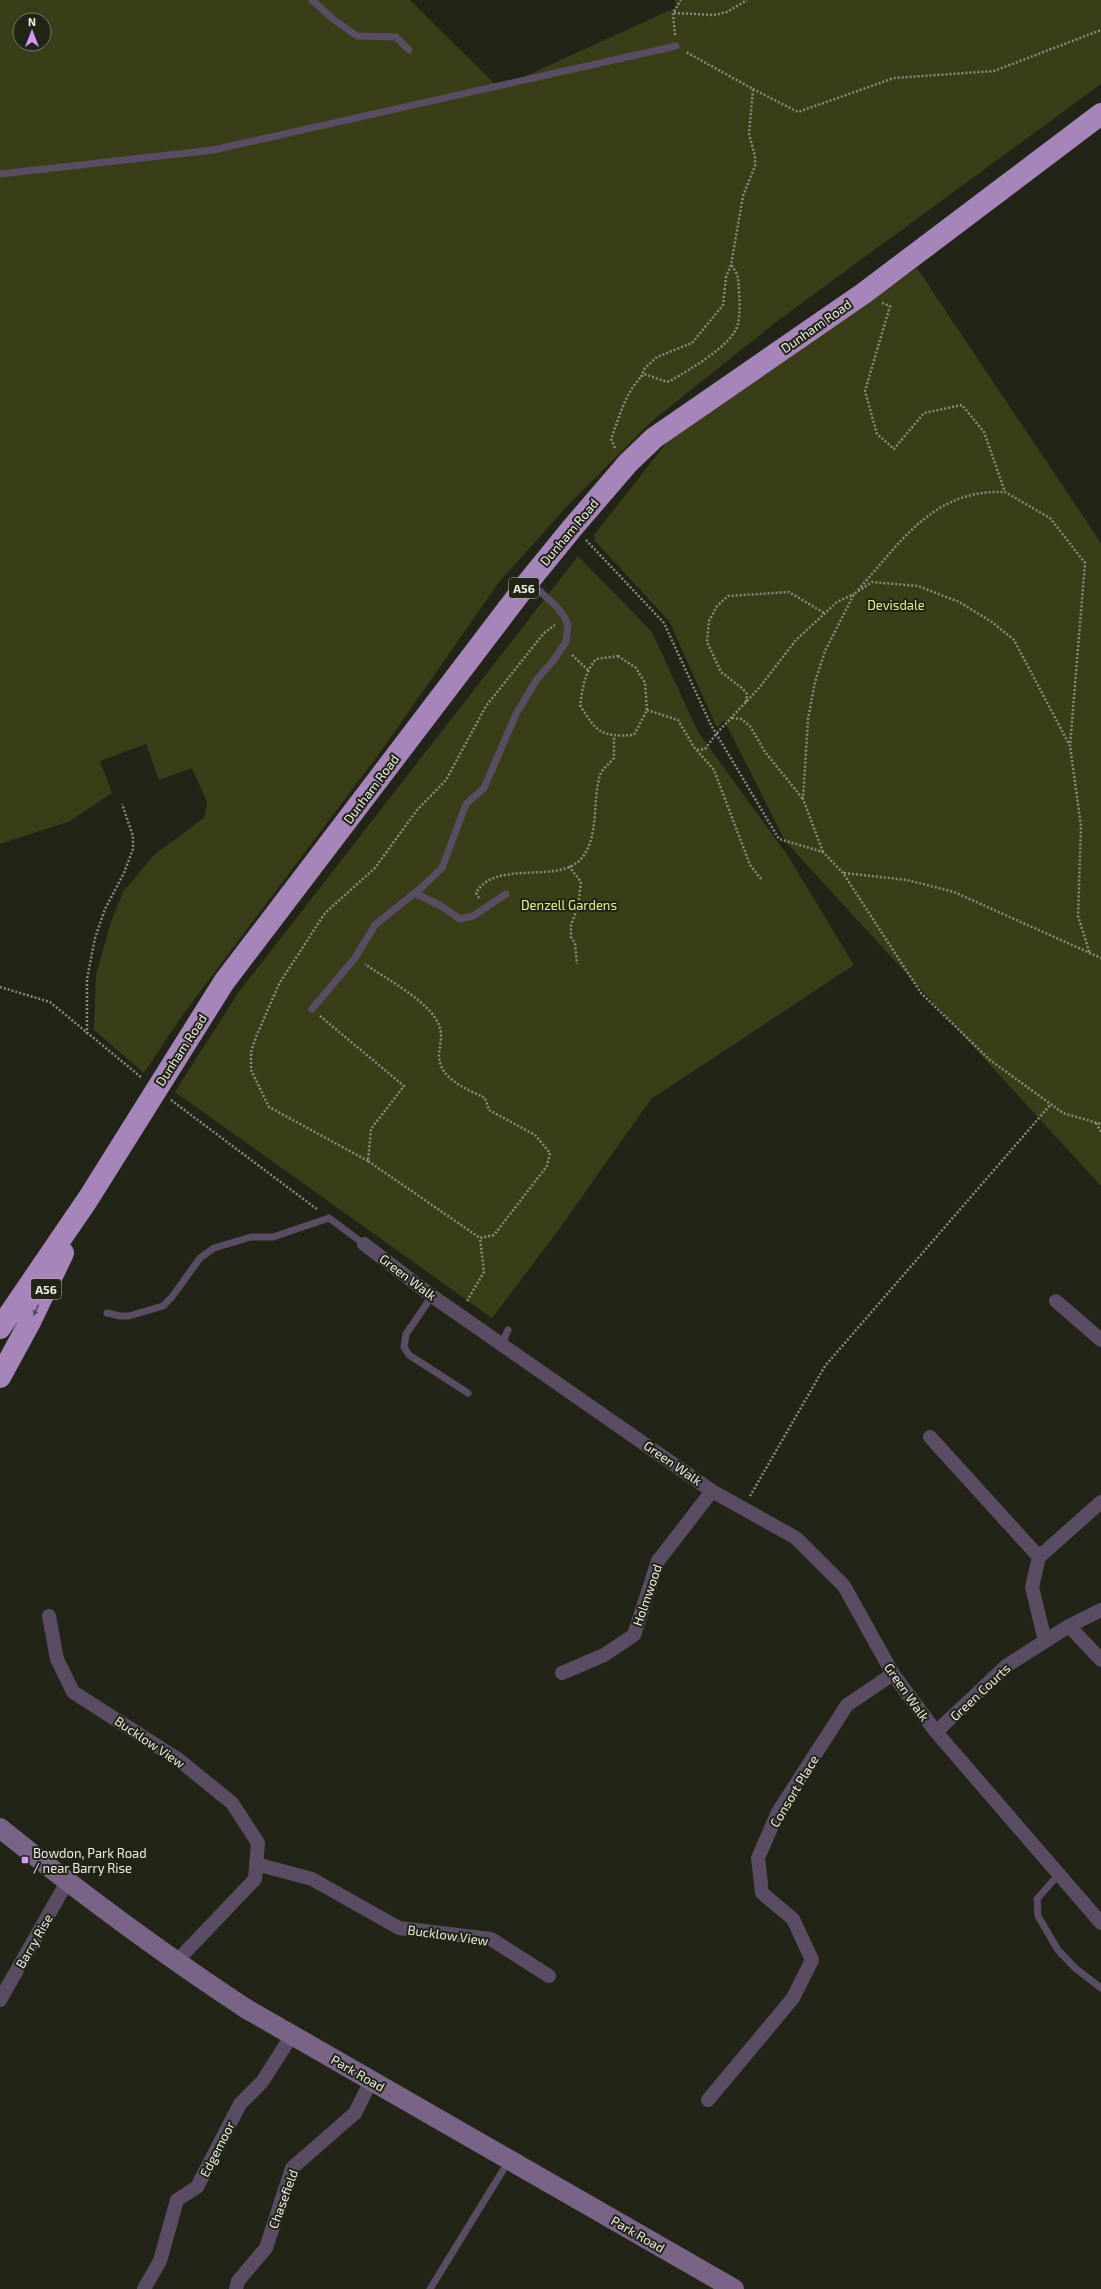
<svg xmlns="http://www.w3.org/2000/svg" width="1101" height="2289" font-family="'Exo 2',sans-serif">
	<rect width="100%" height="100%" fill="#232418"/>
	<path fill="#3a3e18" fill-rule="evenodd" d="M0 0H410L499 88 677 7 674 0H1101V84L780 319 652 421 569 504 499 582 384 747 181 1017 144 1073 94 1030 96 975 111 922 123 892 155 854 204 818 207 802 192 768 159 780 146 744 100 761 112 793 70 821 0 844ZM20 20H44V44H20Z
		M917 268 1101 543V1186L785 841 724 720 717 728 669 621 595 541 594 535 667 442Z
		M578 556 652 632 698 732 788 856 854 965 651 1099 557 1232 492 1318 175 1092 238 993Z"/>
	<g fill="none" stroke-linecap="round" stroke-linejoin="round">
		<path stroke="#898a80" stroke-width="2.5" stroke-dasharray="2 2" stroke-linecap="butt" d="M674 13 714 15 727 12 747 0
			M675 35 673 13 681 0
			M753 89 798 112 894 78 994 71 1101 30
			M882 303 890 306 865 391 877 434 894 449 924 413 962 405 984 432 1005 492 1050 518 1085 563 1070 746
			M641 377 645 368 657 357 692 343 723 305 726 277 731 265 743 196 755 166V156L749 134 753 89 686 52
			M615 448 611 439C620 416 625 392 644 374L667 382 672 380C690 369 733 345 738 324 740 315 740 302 739 293 738 280 740 276 731 265
			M586 540 664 623 711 725 779 839 823 852 843 873 921 993 990 1060 1063 1113 1101 1124
			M858 590C901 542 933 489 1005 492
			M572 655 588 670
			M618 656 636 668 645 683 647 710 634 735C601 737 597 733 580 705 583 687 584 674 596 659Z
			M746 702 747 694 743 689 721 672 707 642 709 621 717 606 728 596 789 592 824 613
			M647 710 678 720 694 747 714 770 750 865 762 880
			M732 718 741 719 750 726 765 752 803 799
			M697 750 705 749 716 734 759 688 796 640 837 602 854 594
			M823 852 803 799 808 719 815 682 825 651 854 594 872 582 918 586 959 602 992 622 1014 640 1070 746 1081 826 1078 916 1090 954
			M569 866 581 882 578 906 571 925V937L575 943 577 964
			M844 873 907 880 954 892 1101 958
			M479 898 476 893C495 859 557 884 580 860 600 839 592 800 600 775 602 769 610 763 614 758V736
			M0 987 50 1002 142 1078
			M320 1016 404 1086 371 1129 368 1161 480 1238 494 1235 547 1166 550 1153 535 1135 489 1110 485 1098C467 1089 438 1079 439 1054 440 1043 444 1032 437 1021 424 998 386 979 365 964
			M87 1034V979L95 938 105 909 124 873 133 849V836L122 804
			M171 1100 318 1210
			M1096 1123 1101 1132
			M368 1161 269 1107 251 1070V1052L256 1037 279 984 325 913 375 868 417 810 446 780 486 706 544 633 555 625
			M467 1301 484 1272 480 1238
			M750 1496 825 1366 1051 1104"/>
		<path stroke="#5a4d63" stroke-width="7" d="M312 0 333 19 357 36 396 37 409 50
			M0 174 213 150 676 46
			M415 893 441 906 460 919 473 916 506 894
			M312 1009 355 958 375 925 421 888 442 868 466 804 484 788 516 714 537 679 553 661 566 642 568 625 565 618 558 608 530 582
			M432 1296 406 1334 404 1347 409 1355 468 1393
			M107 1313 120 1316H129L163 1306 172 1297 200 1258 214 1248 251 1237H273L329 1218 364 1244
			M502 1344 508 1330
			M1059 1874 1037 1899 1038 1916 1058 1950 1075 1968 1101 1988
			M430 2289 508 2162"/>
		<path stroke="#5a4d63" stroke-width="14" d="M364 1244 432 1296 712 1491 796 1538 844 1586 893 1674 936 1732 1101 1923
			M1056 1301 1101 1340
			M930 1437 1039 1557
			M49 1616 57 1659 73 1692 179 1760 232 1803 258 1843 255 1879 176 1962
			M1069 1626 1101 1660
			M1045 1641 1032 1587 1039 1557 1101 1502
			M562 1673 604 1655 634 1635 658 1561 712 1491
			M936 1732 1006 1666 1069 1626 1101 1610
			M256 1864 312 1879 399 1928 491 1939 549 1976
			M0 2000 67 1882
			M708 2100 793 1998 812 1960 793 1919 762 1893 758 1858 778 1812 847 1705 893 1674
			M144 2289 160 2261 177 2200 197 2187 240 2104 262 2082 292 2035
			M236 2289 238 2281 266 2248 292 2168 355 2113 371 2081"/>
		<path stroke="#796487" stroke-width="20" d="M0 1828C79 1892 160 1952 245 2008L734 2289"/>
		<path stroke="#a685bb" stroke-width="22" d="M0 1328 88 1199 224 982 529 581 573 527 628 463 654 438 864 293 1101 114
			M0 1377 30 1322 63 1253"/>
	</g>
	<defs><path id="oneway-solid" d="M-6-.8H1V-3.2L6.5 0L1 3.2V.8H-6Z"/></defs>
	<use fill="#574b59" href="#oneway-solid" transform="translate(36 1310) rotate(115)"/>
	<rect fill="#d69bfa" stroke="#232418" stroke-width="1.5" x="21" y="1856" width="8" height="8" rx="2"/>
	<g text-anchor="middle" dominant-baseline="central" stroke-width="4" stroke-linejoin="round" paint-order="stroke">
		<g fill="#232418" stroke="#b0b1a8" stroke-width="1">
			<rect x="509" y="578" width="30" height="20" rx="3"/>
			<rect x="31" y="1279" width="30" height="20" rx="3"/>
		</g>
		<g font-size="12" font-weight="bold" fill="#ecede5">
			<text x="524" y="588">A56</text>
			<text x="46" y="1289">A56</text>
		</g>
		<g font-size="13" fill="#ecede5" stroke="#232418">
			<text transform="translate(816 326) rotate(-35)">Dunham Road</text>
			<text transform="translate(569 532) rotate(-50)">Dunham Road</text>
			<text transform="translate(371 789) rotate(-53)">Dunham Road</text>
			<text transform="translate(181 1050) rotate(-57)">Dunham Road</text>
			<text transform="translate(408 1277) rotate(37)">Green Walk</text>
			<text transform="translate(673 1463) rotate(35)">Green Walk</text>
			<text transform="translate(647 1595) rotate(-71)">Holmwood</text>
			<text transform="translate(907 1692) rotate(55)">Green Walk</text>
			<text transform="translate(980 1692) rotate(-43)">Green Courts</text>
			<text transform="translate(150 1742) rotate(34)">Bucklow View</text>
			<text transform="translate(794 1791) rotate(-59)">Consort Place</text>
			<text transform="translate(448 1935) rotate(8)">Bucklow View</text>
			<text transform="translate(34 1941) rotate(-60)">Barry Rise</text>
			<text transform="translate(358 2073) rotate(30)">Park Road</text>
			<text transform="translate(217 2149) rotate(-63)">Edgemoor</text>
			<text transform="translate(283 2199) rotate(-70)">Chasefield</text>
			<text transform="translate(638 2234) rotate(30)">Park Road</text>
		</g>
		<g font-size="13" fill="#e3ee91" stroke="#232418">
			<text x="896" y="605">Devisdale</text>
			<text x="569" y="905">Denzell Gardens</text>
		</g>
		<g font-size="13" fill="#ecede5" stroke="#232418" text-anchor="start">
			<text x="33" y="1853">Bowdon, Park Road<tspan x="33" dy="15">/ near Barry Rise</tspan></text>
		</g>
	</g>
	<g transform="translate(32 32)"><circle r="19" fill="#232418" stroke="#73746a"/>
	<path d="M0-3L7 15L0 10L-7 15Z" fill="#d69bfa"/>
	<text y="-6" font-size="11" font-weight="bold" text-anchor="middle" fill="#ecede5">N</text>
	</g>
</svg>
